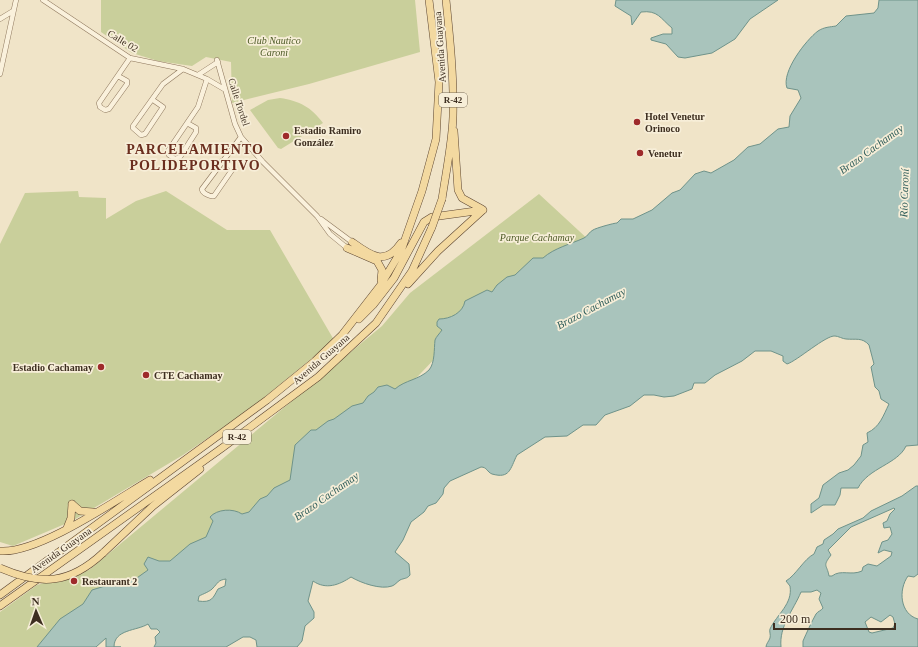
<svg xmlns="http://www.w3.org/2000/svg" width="918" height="647" font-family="Georgia,serif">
	<rect width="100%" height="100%" fill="#f0e4c8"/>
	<path fill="#c9cf9b" d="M101 0H415L420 52 309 84 232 103 231 62 206 57 192 66 158 61 132 53 101 32Z
		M280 98C300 101 311 107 323 123L281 149 278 148 250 110 268 100Z
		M78 191 79 197 106 198V219L136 201 166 191 227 230H270L334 340 250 409 183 455 72 521 13 546 0 542V244L25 193Z
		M539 194 591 242 483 308 401 394 293 482 55 647H0V612L37 585 89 570 382 326 410 293Z"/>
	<path fill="#a9c4bc" stroke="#6f938a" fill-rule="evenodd" d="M616 0H778L750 19 735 39 712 53 685 58 678 57 666 44 651 40V38L663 34H672V28C660 18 658 10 641 12L632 25 631 16 615 6Z
		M879 0H918V445L906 446C898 464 868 468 858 488H841L840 495 835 505H823L811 513V504L819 498 823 485 839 473 848 470 854 465 861 456 863 445 868 442 867 433C880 427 883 416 889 404L881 399 879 391 875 387 871 367 874 364 869 345C862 337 856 340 846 339 843 339 838 336 835 336 826 335 797 361 787 364L783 361V356L771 351H755L742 361 715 375 705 383H694L692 389 674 396 664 397 654 395H644L630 406 605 415 596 425H583L567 436 545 437 517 455C510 469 510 479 492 474 487 472 487 467 481 467L450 481 444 488 443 494 436 503 428 506 424 512 411 522 403 540 395 552 409 564 410 575C407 579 404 578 400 580 397 582 395 585 392 586 381 590 361 583 351 577 339 585 326 590 313 581L308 601 314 612V618L305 626 302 641 297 647H257L256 640 250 637H243L226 647H154L156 643 155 637 160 632 157 629H151L148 624C137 631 114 629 114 647H121H106V638L96 647H37L60 619 83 604 92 590 121 581 134 580 148 570 144 564 148 557 159 561H170L190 544 206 537 213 521 210 517C217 509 233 508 242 514L249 512 260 499 267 496 274 488 290 480 295 445 311 430H316L328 421 334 419 352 406 363 403 368 396 374 392 378 387 387 385 395 389C405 380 419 380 429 370 435 363 434 349 435 340 436 337 440 333 442 330L437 326V322L439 319C450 319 463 313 465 301L487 290 492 292 497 285 507 277 515 275 533 258H543C554 248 571 244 584 238 588 236 589 232 593 230 596 228 614 223 617 223L621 219H633L652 210 672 193 680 190 695 174 704 171 711 173 734 160 748 147 760 144 778 129 789 127 790 116 801 98 798 90 787 88C781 72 806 40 818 31 824 27 830 27 836 26L846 16 874 13 878 8ZM226 579 225 586 218 589C213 598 212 603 198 601L199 596C203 594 211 591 213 588 218 583 218 580 226 579Z
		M916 486H918V574L914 577 908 576C898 590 900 614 918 619V647H803V641C807 632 811 623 816 614 818 611 821 611 823 608L819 599 821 593 817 590 811 592H801C793 611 779 626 781 647H766C766 644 769 641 770 638 771 635 769 631 770 629 777 614 793 604 790 586L786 581C796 575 804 559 814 554L817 547 823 544 824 540 833 534 838 529 863 518 871 511 902 496ZM894 508 895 509 890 514 887 521 883 523 884 528 890 527 892 534 888 540 882 542 878 553 884 550 892 552 891 556 877 566 868 564 863 567 862 571C851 576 841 569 832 576H829C827 564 822 567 831 555L828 550 851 527ZM890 615 893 617 895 624 893 628 872 633 869 632 865 622 871 617 881 622Z"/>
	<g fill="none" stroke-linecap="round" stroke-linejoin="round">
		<g stroke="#8d765c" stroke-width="5.5">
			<path id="street" d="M43 0 130 58 183 69 207 79 224 89
				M0 19 13 11
				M217 60 235 124 241 137 263 162 317 216 330 234 347 248
				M0 74 16 0
				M198 75 218 62
				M118 76 127 81V84L109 109 105 110 100 107 99 103 130 58
				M153 100 163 107 145 134 141 135 133 128V126L163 84 183 69
				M187 123 196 128V132L180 157 175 159 169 155 168 151 198 107 207 79
				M222 161 232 167V170L214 196C210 197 202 193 202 189L241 137
				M321 219 352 242"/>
		</g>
		<g stroke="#5b4430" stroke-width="8">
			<path id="primary" d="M454 131 458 190 462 198 482 209
				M442 199C446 172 452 144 453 117 454 78 450 39 446 0
				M352 242C370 255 385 267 401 243
				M347 248 377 261 382 270 381 280
				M408 284 438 251 483 210
				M359 319 373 305 394 278 424 222 432 217 483 210
				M72 504 80 511 93 512
				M67 528 71 518 72 504
				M0 551C38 554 116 500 150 480
				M103 553 153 506 200 469
				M0 595 267 400 315 361 342 335 380 286 401 251 422 191 436 139 439 82 429 0
				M0 606 222 448 318 377 376 323 412 271 432 227"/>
		</g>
		<use href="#street" stroke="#faf1dc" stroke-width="4.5"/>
		<use href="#primary" stroke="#f3d9a0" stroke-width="7"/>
		<g stroke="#5b4430" stroke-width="8" stroke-linecap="butt">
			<path id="primary-bridge" d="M432 227 442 199
				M0 568C41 586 70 584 103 553"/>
		</g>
		<use href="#primary-bridge" stroke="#f3d9a0" stroke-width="7"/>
	</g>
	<g fill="#9e2a2b" stroke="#f7eed8" stroke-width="1.5">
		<circle cx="637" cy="122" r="4"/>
		<circle cx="286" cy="136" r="4"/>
		<circle cx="640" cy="153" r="4"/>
		<circle cx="101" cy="367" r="4"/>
		<circle cx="146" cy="375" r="4"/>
		<circle cx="74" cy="581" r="4"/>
	</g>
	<g text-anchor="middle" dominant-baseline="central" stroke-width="3.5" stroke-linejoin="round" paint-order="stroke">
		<g fill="#f7eed8" stroke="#756857" stroke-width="1">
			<rect x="439" y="93" width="28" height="14" rx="3"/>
			<rect x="223" y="430" width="28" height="14" rx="3"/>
		</g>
		<g font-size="9" font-weight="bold" fill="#3d2e20">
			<text x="453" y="100">R-42</text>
			<text x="237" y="437">R-42</text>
		</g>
		<g font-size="10" font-style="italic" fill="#4d5a26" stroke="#f7eed8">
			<text x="274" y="40">Club Nautico<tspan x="274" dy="12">Caroní</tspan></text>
			<text x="537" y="237">Parque Cachamay</text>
		</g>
		<g font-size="10" fill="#3d2e20" stroke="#f7eed8">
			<text transform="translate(123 41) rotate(31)">Calle 02</text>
			<text transform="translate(440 47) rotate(-94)">Avenida Guayana</text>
			<text transform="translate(239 102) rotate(72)">Calle Tordel</text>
			<text transform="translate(321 359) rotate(-41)">Avenida Guayana</text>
			<text transform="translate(61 550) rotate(-35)">Avenida Guayana</text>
		</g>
		<g font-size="10" font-weight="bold" fill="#3d2e20" stroke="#f7eed8" text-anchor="start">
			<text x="645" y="116">Hotel Venetur<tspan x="645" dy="12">Orinoco</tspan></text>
			<text x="294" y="130">Estadio Ramiro<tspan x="294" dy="12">González</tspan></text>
			<text x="648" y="153">Venetur</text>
			<text x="93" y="367" text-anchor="end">Estadio Cachamay</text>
			<text x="154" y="375">CTE Cachamay</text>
			<text x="82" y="581">Restaurant 2</text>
		</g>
		<g font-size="11" font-style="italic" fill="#2f5d5a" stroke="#f7eed8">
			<text transform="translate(871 149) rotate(-36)">Brazo Cachamay</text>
			<text transform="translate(904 193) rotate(-88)">Río Caroní</text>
			<text transform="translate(591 308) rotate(-28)">Brazo Cachamay</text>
			<text transform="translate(326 496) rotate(-35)">Brazo Cachamay</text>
		</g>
		<g font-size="14" font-weight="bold" letter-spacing="1" fill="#6b2e1e" stroke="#f7eed8">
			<text x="195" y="149">PARCELAMIENTO<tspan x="195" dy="16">POLIDEPORTIVO</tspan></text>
		</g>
	</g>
	<g transform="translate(36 611) rotate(358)" stroke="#f7eed8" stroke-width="3" paint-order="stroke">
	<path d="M0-3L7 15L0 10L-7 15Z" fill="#3d2e20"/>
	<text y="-6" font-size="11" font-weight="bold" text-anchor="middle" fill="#3d2e20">N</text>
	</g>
	<path d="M774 623v6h121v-6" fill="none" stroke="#3d2e20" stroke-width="2"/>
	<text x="780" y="623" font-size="12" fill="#3d2e20" stroke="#f7eed8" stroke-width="3" paint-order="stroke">200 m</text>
</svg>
